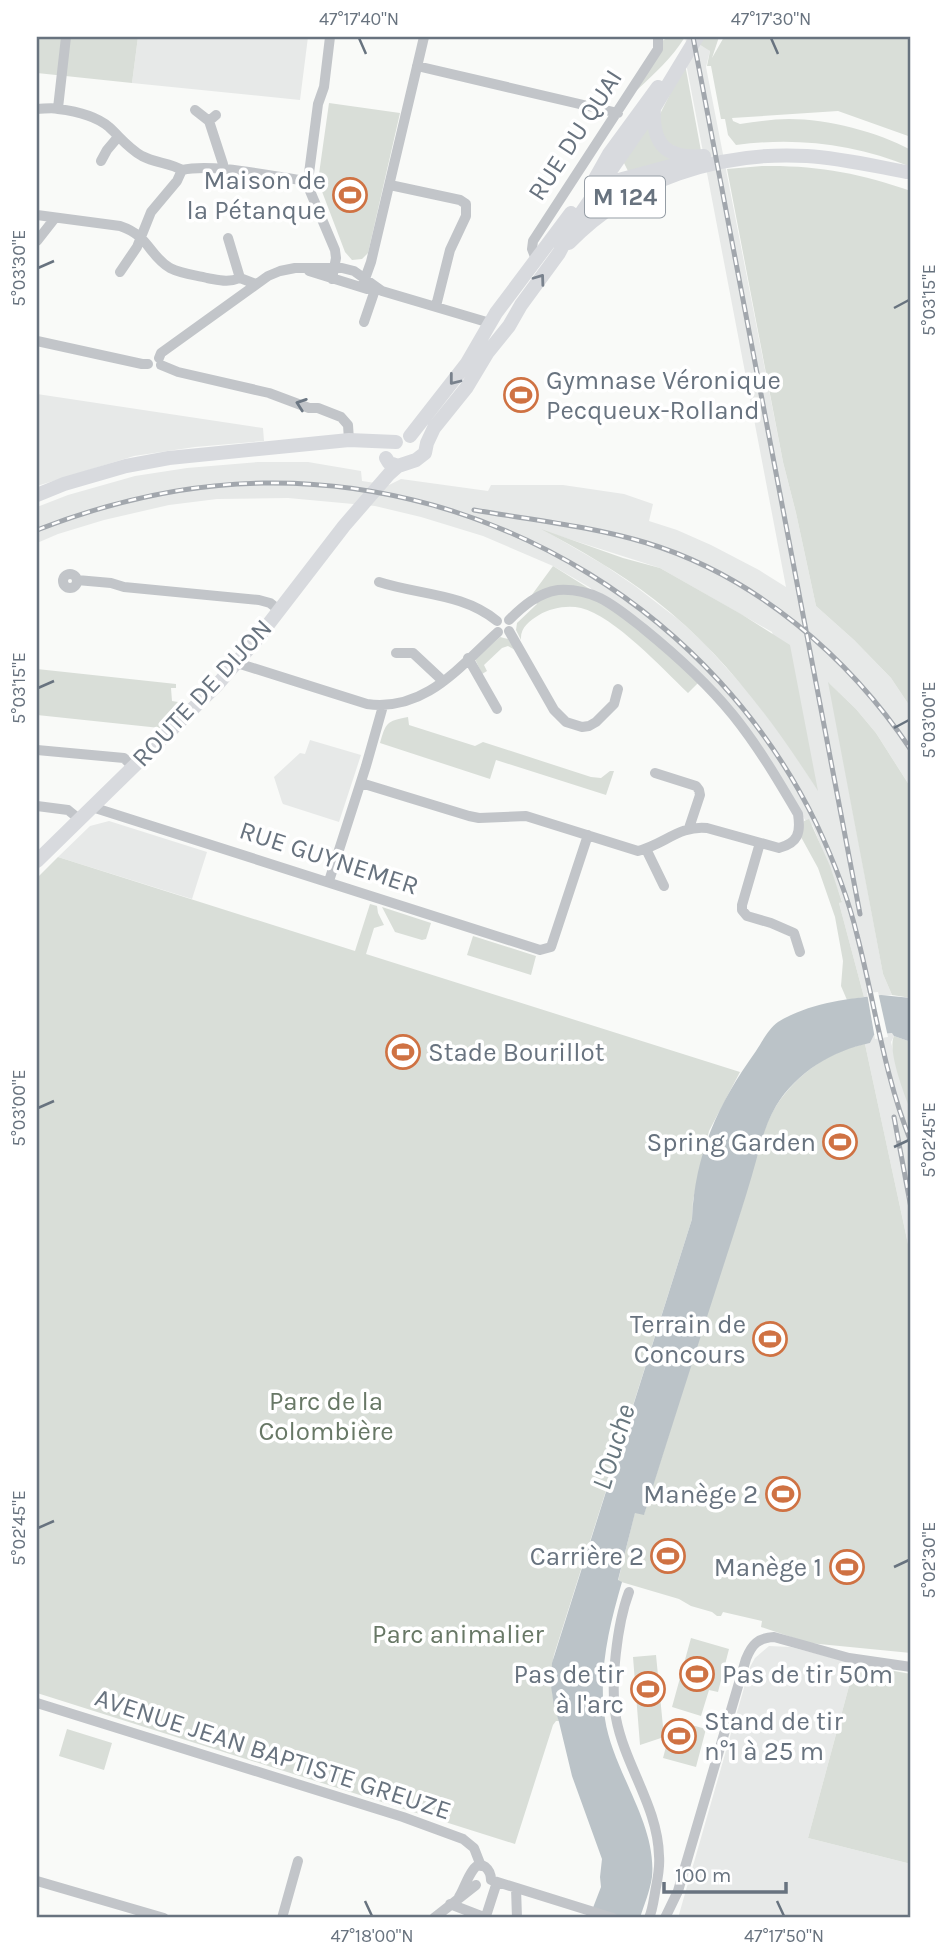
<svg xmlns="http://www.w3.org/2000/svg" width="948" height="1955" font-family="Karla,sans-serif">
	<rect width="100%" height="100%" fill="#f9faf8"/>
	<path fill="#e7e9e8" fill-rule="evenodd" d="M138 37H308L300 100 132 83Z
		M685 37H697L710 51 706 67 783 462 796 513 816 606 854 640 891 678 911 708V788L876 733 856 709 829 683 883 974 892 995 864 997 839 903 842 901 813 826 805 820 784 782 737 717 589 587 553 566 483 536 421 517 375 506 288 498 217 499 169 505 104 520 58 534 37 543V507L68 495 135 476 187 468 258 462H308L361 471 362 481 389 485 401 479 488 491 491 485H563L624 494 653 504 649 521 677 530 711 545 759 570 786 587 686 63 689 57ZM547 532 660 568 772 632 817 789 785 740 750 694 704 643 679 620 635 586 604 565Z
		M37 394 263 428 264 441 195 447 134 456 37 486Z
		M310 740 361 755 339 822 283 804 282 802 274 777 300 753 305 754Z
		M109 821 207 852 192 899 58 857 90 826Z
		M893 1033 894 1036 891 1042 897 1067 911 1112V1258L865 1044 870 1043 874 1035Z
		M769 1646 791 1647 855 1664 808 1838 911 1864V1918H678L750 1667 755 1658Z"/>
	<path fill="#d9ded8" d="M37 37H138L132 83 37 73Z
		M669 37H685C672 58 655 73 637 90L662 41Z
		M704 37H719L712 58 724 37H911V137L838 111 732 118 733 121 740 124C756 122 773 119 789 119 828 119 878 132 911 150V167C854 144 797 137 736 145L728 135 725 119H721L711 66H707L710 51 699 44Z
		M685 64 701 151 685 153 661 138 660 114Z
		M329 103 400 113 368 253 362 259 352 260 345 252 318 181Z
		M648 121 680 158 628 171 622 159Z
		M762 166C816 165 860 173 911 191V708L891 678 854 640 816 606 796 513 783 462 727 169Z
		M631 180 641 183 575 228 603 187Z
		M541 529 623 558 660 568 741 614 790 645 818 791C772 720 722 652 655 600 619 572 580 550 541 529Z
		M553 566 620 608 703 678 688 693C663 669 614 616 581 608 567 605 551 608 539 615 529 621 520 628 521 640L516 630 517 623 537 604 531 596Z
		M500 637 508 639 515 650 508 646 502 648 484 665 487 671 482 674 475 659Z
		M37 669 176 684V688H171L172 701 178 702 182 706 160 728 37 715Z
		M828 682 856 709 876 733 911 788V998L892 995 883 974Z
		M408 717 409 725 475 746 483 742 591 777 601 778 610 771H614L606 795 496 760 490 779 380 743C386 723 386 721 408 717Z
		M809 819 830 866 842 902 839 903 864 997 847 1000 841 986 843 961 835 917 818 868 801 837 804 821Z
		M58 857 355 951 370 904 377 906 378 913 384 925 374 928 366 954 740 1072 709 1131 693 1200 692 1219 554 1655C549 1678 552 1699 559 1721H556L553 1725 515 1844 37 1693V878Z
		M382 907 431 923 426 939 422 940 395 932Z
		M473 936 536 956 531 975 467 955Z
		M894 1036 911 1042V1111C905 1097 887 1050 894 1036Z
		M865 1044 911 1258V1653L809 1643 761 1627 762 1621 723 1612 721 1616H717L712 1612 691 1606 679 1599 618 1581 635 1512 644 1514C675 1415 706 1315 739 1216 750 1183 759 1133 776 1106 797 1074 829 1051 865 1044Z
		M691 1638 729 1649 718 1692 709 1690 701 1716 672 1707Z
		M656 1655 664 1737 640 1745 633 1657Z
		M855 1664 911 1674V1864L808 1838Z
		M673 1720 706 1729 696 1767 663 1758Z
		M67 1729 112 1743 104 1770 59 1756Z"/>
	<path fill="#bbc3c8" d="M881 995 911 998V1042L894 1036 892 1033 874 1035 870 1043C832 1051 797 1072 776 1106 766 1123 761 1142 756 1161 750 1183 743 1205 736 1227 705 1323 674 1419 644 1515L635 1513 618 1580 622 1582C609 1627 598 1672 605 1719 613 1772 657 1823 652 1877 650 1891 644 1905 640 1918H589L601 1887 600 1877 602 1859 572 1776 559 1722 554 1706 551 1686 552 1663 692 1219C695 1154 718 1104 756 1051 762 1042 769 1028 778 1022 809 1003 847 999 881 995Z"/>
	<path fill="#f9faf8" d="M878 992 888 1037 875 1039 867 993Z"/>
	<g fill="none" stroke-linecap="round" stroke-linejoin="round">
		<path stroke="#c2c5c9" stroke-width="10" d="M330 37 324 87 318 104 308 181 310 191 335 250 336 258 332 279
			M417 66 618 113
			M58 108 66 37
			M37 109C44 109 52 107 58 109 75 111 96 116 109 127 120 137 128 148 142 156 155 163 170 163 182 170 215 163 274 177 308 181
			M195 110 209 121
			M216 115 209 121 223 164 222 170
			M101 161 107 150 118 137
			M390 185 460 200 466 204V216L450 250 436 306
			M37 215 120 226C150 236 148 255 170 268 182 274 195 275 207 278 219 280 228 283 240 278L256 284
			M228 238 240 278
			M37 241 55 218
			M536 259 532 249 533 241 658 49V37
			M309 271 367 289
			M120 272 137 247 151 212 177 181 182 170
			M362 287 371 262 424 37
			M364 322 376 287
			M37 341 142 364H148
			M159 358 161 353 268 276 280 271 295 268H342L354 271 382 291 490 323
			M161 365 178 372 269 393 309 408H318L341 417 348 425 349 440
			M63 581a7 7 0 1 1 14 0a7 7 0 1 1-14 0Z
			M77 580 111 583 124 587 259 600 270 603 279 610
			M379 582C419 595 463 593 497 621
			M509 631 554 710 566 722 582 727 589 726 596 722 614 704 618 689
			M396 653H413L443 681
			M468 658 497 709
			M237 663 367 704C425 712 459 667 498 632
			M37 750 124 758 133 767
			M655 773 696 786 699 790 700 795 689 828
			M361 783 469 816 479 818 526 816 638 851C663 845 680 825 707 828L779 848C798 843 801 833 798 814 778 780 758 746 733 715 707 683 676 655 644 629 630 618 616 606 600 598 587 592 573 589 558 590 538 593 523 606 509 620
			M37 806 68 810 79 819
			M92 807 540 950 551 947 588 835
			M760 843 742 905V910L747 916 771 923 794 933 800 952
			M646 849 664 886
			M329 881 366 766 383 706
			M629 1592C617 1624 610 1684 616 1718 625 1766 658 1807 659 1856 660 1866 658 1877 656 1887 654 1897 653 1909 649 1918
			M37 1703 403 1817 463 1839 474 1848 481 1866
			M491 1880 613 1918
			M37 1881 164 1918
			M516 1888 517 1918
			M459 1897C464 1889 467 1878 473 1870 481 1858 491 1870 491 1880
			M450 1904 481 1916H485L487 1913 497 1882
			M282 1918 298 1861
			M434 1918 476 1885
			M665 1918 678 1891 746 1659C752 1644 758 1638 774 1637L849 1658 911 1667"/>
		<path stroke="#d8dade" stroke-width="14" d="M654 108C652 145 666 159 704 156
			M600 185 682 163
			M591 186 609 154 658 87
			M569 243C631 179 719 151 807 156 840 158 874 166 907 172
			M410 436 467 363 496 313 571 213
			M386 458 389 463 398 466 416 460 425 453 427 443 434 428 467 387 488 352 509 326 521 305 559 253 577 219 654 108 697 37
			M37 495 64 484 126 466 169 458 349 440 396 442
			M37 861 217 685 257 639 344 526 389 474 398 466"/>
		<g stroke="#a2a7ad" stroke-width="5">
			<path id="rail" d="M693 37 860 914
				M474 510C532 520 591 526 647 543 755 576 849 657 911 750
				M37 530C109 502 185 484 263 483 495 479 715 615 816 823 833 859 848 897 857 935 875 1004 884 1075 911 1142
				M894 1117 911 1208
				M910 1918 911 1915"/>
		</g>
		<use href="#rail" stroke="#fff" stroke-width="2.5" stroke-dasharray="8" stroke-linecap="butt"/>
	</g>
	<defs><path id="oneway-chevron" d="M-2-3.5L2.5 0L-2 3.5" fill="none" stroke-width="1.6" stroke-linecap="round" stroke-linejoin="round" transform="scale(1.75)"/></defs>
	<g stroke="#79828d">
		<use href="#oneway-chevron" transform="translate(540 279) rotate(-54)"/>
		<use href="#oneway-chevron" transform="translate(454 380) rotate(128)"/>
	</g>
	<use stroke="#6c7783" href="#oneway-chevron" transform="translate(301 404) rotate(-161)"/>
	<path fill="none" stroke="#68737f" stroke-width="2.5" d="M359 38 366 54M771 38 778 54M38 268 54 261M894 308 909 300M38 688 54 681M894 728 909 720M38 1108 54 1101M894 1147 909 1140M38 1528 54 1521M894 1567 909 1560M365 1901 372 1916M777 1901 784 1916"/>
	<defs>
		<g id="stadium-ring" transform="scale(1.75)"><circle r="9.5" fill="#fff" stroke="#cf7243" stroke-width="1.5"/><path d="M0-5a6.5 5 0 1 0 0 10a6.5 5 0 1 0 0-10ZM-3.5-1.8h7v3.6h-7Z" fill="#cf7243"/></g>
	</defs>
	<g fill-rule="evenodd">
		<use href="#stadium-ring" x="350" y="195"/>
		<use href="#stadium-ring" x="521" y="395"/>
		<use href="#stadium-ring" x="403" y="1052"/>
		<use href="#stadium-ring" x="840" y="1142"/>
		<use href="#stadium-ring" x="770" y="1339"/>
		<use href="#stadium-ring" x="783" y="1494"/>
		<use href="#stadium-ring" x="668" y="1556"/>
		<use href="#stadium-ring" x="847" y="1567"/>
		<use href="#stadium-ring" x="697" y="1674"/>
		<use href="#stadium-ring" x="648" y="1689"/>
		<use href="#stadium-ring" x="679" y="1736"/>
	</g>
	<g text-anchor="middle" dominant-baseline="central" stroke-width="7" stroke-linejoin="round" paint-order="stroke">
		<rect fill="#fff" stroke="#959da5" stroke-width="2" x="585" y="176.5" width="80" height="41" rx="5"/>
		<g font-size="24" font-weight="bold" fill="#68737f">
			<text x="625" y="197">M 124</text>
		</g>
		<g font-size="26" fill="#68737f" stroke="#fff">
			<text transform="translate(575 135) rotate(-57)">RUE DU QUAI</text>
			<text transform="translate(202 693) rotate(-47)">ROUTE DE DIJON</text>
			<text transform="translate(329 858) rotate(18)">RUE GUYNEMER</text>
			<text transform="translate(273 1754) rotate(18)">AVENUE JEAN BAPTISTE GREUZE</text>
		</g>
		<g font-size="26" fill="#68737f" stroke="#fff" text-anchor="end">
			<text x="326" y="180">Maison de<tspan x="326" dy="30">la Pétanque</tspan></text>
			<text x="546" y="380" text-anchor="start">Gymnase Véronique<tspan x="546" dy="30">Pecqueux-Rolland</tspan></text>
			<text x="428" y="1052" text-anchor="start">Stade Bourillot</text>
			<text x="816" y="1142">Spring Garden</text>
			<text x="746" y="1324">Terrain de<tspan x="746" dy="30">Concours</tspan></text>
			<text x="758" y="1494">Manège 2</text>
			<text x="644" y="1556">Carrière 2</text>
			<text x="822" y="1567">Manège 1</text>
			<text x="624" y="1674">Pas de tir<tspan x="624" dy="30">à l'arc</tspan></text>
			<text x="722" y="1674" text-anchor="start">Pas de tir 50m</text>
			<text x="704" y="1721" text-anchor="start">Stand de tir<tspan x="704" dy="30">n°1 à 25 m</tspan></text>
		</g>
		<g font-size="26" fill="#687866" stroke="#fff">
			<text x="326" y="1401">Parc de la<tspan x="326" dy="30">Colombière</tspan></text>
			<text x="458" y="1634">Parc animalier</text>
		</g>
		<g font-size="28" font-style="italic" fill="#68777f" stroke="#fff">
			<text transform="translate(613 1447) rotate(-73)">L'Ouche</text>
		</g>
	</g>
	<rect width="948" height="1955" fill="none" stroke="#ffffff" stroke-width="77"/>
	<path d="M664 1882v10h122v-10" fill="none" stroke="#68737f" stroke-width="3.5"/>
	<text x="675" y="1882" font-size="21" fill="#68737f" stroke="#ffffff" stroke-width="5" paint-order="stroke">100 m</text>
	<rect x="38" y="38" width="871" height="1878" fill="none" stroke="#68737f" stroke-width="2.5"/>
	<g font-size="18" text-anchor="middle" fill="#68737f">
		<text x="359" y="25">47°17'40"N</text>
		<text x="771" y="25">47°17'30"N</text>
		<text transform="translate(19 268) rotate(-90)" y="6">5°03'30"E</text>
		<text transform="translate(929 300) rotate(-90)" y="6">5°03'15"E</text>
		<text transform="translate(19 688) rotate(-90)" y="6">5°03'15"E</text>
		<text transform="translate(929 720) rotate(-90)" y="6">5°03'00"E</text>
		<text transform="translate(19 1108) rotate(-90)" y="6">5°03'00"E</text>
		<text transform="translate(929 1140) rotate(-90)" y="6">5°02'45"E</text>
		<text transform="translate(19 1528) rotate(-90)" y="6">5°02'45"E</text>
		<text transform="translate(929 1560) rotate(-90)" y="6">5°02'30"E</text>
		<text x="372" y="1942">47°18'00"N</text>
		<text x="784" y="1942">47°17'50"N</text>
	</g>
</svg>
